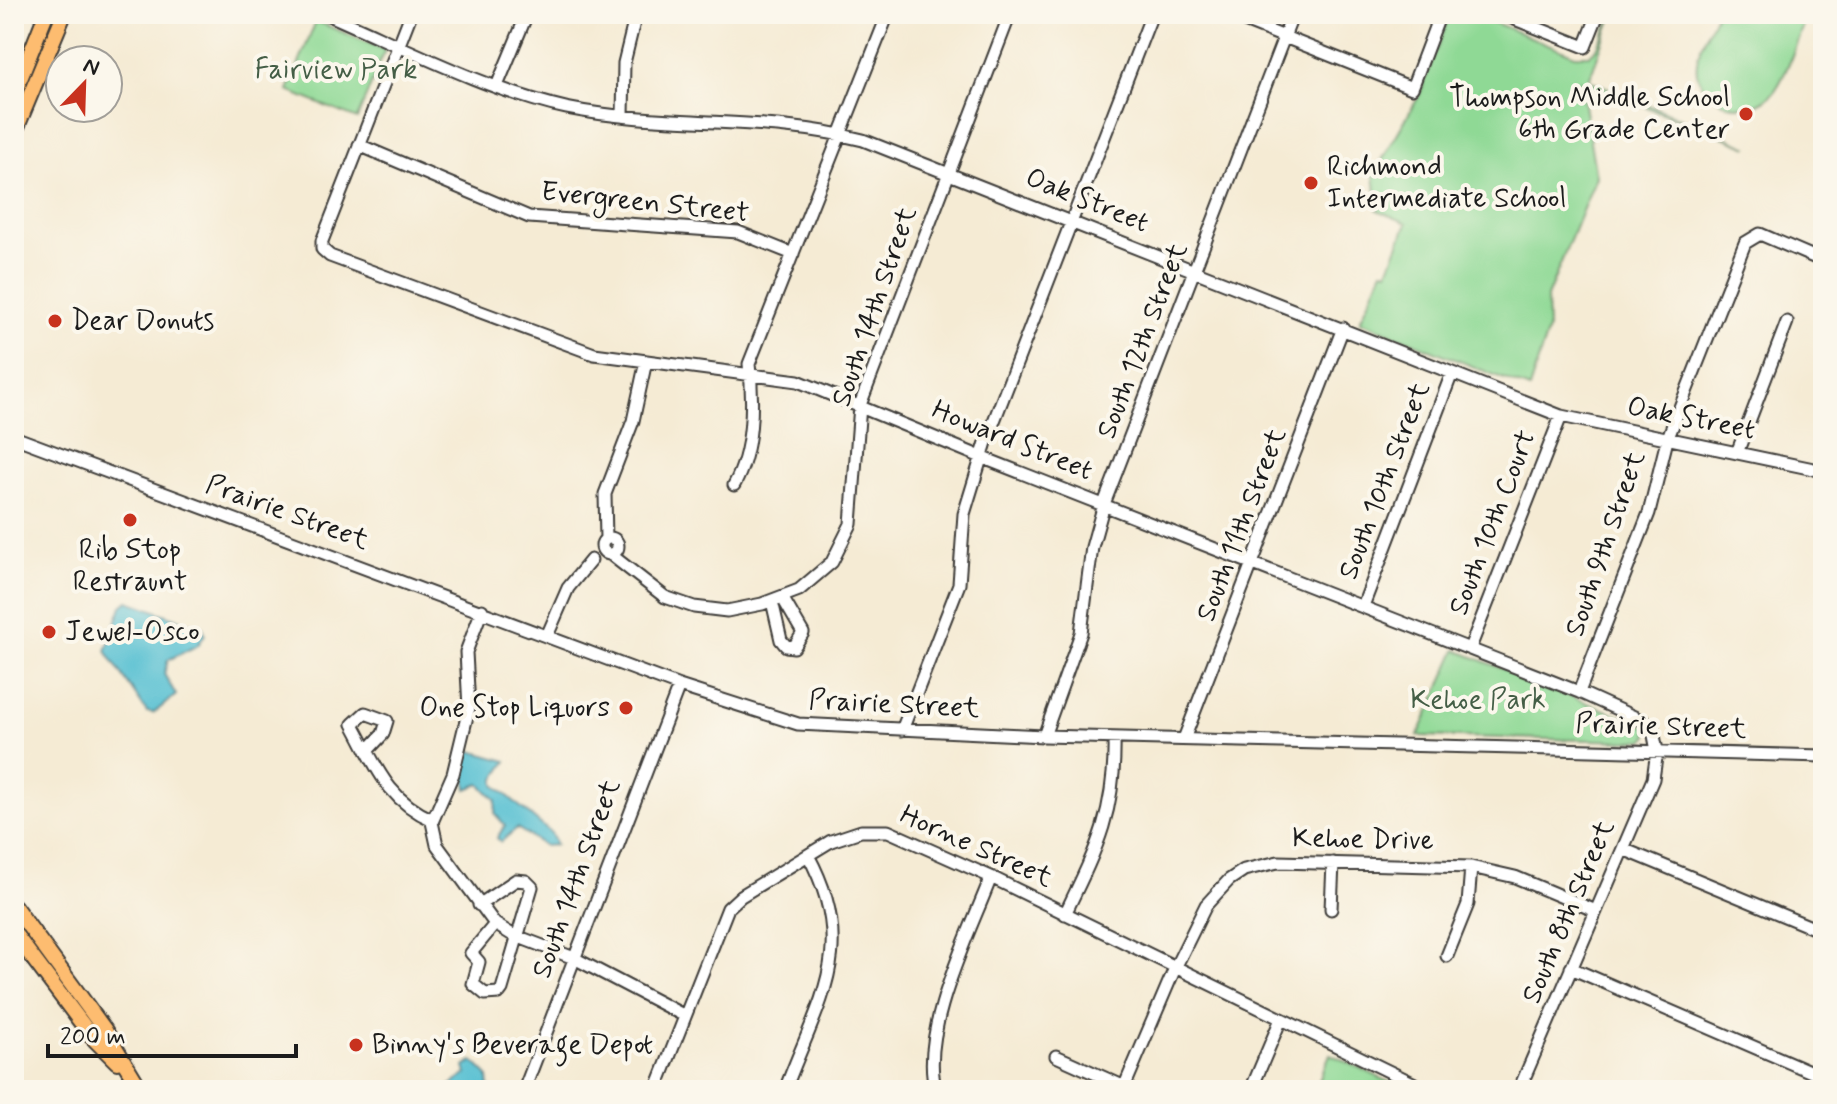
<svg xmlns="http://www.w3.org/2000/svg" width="1837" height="1104" font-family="Mynerve,sans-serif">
	<rect width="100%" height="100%" fill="#fbf7ec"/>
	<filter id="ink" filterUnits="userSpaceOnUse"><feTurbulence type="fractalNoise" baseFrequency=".0125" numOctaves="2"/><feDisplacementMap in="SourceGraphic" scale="16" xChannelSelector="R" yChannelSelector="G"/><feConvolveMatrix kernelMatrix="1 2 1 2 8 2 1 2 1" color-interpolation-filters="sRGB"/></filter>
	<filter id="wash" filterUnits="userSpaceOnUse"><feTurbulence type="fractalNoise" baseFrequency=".006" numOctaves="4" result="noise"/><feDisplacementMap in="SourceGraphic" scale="32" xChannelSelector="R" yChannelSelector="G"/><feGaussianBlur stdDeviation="1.8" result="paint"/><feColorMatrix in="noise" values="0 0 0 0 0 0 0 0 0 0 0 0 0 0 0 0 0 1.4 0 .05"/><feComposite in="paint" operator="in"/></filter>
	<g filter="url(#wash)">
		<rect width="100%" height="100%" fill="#f5ebd4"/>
		<path fill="#8fd995" stroke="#567a58" stroke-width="2" d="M1450 14H1473L1575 55H1589L1597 48 1613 14 1589 80 1749 147 1580 81 1596 177 1547 297 1548 330 1529 389 1360 321 1383 270 1388 271 1407 223 1377 210 1383 197 1376 193 1374 174 1419 96Z
			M1716 14H1807C1799 35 1786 79 1772 94 1750 119 1704 104 1697 73 1694 54 1709 31 1716 14Z
			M316 21 385 50 357 119 288 91Z
			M1456 650 1647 727 1648 736 1644 740 1632 741 1418 736Z
			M1330 1054 1406 1090H1315Z"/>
		<path fill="#56c0d2" stroke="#396e77" stroke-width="2" d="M128 601 203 628 205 634 198 645 168 660 164 674 176 695 154 713 147 712 106 651 122 606Z
			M471 751 507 761 495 779V785L551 833 556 845 545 846 517 828 501 842 497 838 505 825 495 814 496 800 480 784 467 789 465 768Z
			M473 1061 488 1076 489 1090H444L467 1074 465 1067Z"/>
	</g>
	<g filter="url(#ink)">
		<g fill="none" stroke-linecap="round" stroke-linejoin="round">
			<g stroke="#3d3b38" stroke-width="15">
				<path id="minor" d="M327 14C401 46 488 91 566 108 664 128 766 115 863 140L1561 416 1823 471
					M411 14 322 241V249L330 256 594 354 798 381 981 457 1579 692 1652 725 1657 751 1653 779 1519 1090
					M874 14 886 19
					M1227 14 1412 88 1440 14
					M1502 14 1585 47 1598 14
					M497 86 527 14
					M623 116 624 63 636 14
					M359 145 529 217 738 232 793 254
					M14 437 679 686 798 724 1044 736 1823 756
					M1737 453 1787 322
					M734 485C753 452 754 402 749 364L888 14
					M602 546a8 8 0 1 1 16 0a8 8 0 1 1-16 0Z
					M606 539 605 494 633 421 646 361
					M610 554 665 597 694 607 727 611 762 604 799 590 832 562 851 524 860 405 1010 14
					M772 601 781 640 786 646 794 647 803 633 782 597
					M1363 606 1452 373
					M482 610 466 652 469 708 453 774 432 822 437 845 495 924 511 934 574 958 685 1016
					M547 636 568 588 591 560
					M1470 648 1561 416
					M1579 692 1649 513 1667 440 1745 243 1760 234 1823 261
					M902 730 959 584 964 514 987 439 1152 14
					M1044 736 1081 633 1092 547 1104 504 1293 14
					M1184 739 1343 328
					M367 751 383 734 387 721 365 713 353 724C376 766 387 800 433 820
					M1623 849 1823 932
					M479 905 516 880 526 881 532 887 502 989 499 993 485 994 473 984 479 962 471 953 495 924
					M1331 909 1333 863
					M1065 914C1096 850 1116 812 1114 738
					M1447 956 1468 904 1471 867
					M1571 968 1823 1077
					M1056 1056 1125 1087
					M524 1090 679 686
					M656 1090 728 908 741 896 831 841 861 831H888L991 877 1427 1090
					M785 1090C819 999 859 949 808 855
					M936 1090C918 1034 970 932 991 877
					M1123 1090 1175 968 1206 905 1229 880 1244 870 1278 862 1471 867 1515 877 1596 911
					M1251 1090 1281 1019"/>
			</g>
			<g stroke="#3d3b38" stroke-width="18">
				<path id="major" d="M14 94 46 14
					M14 134 64 14
					M14 906 104 1029 141 1090
					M14 933 92 1037 117 1062"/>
			</g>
			<use href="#minor" stroke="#fff" stroke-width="11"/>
			<use href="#major" stroke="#fdbc6f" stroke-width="14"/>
		</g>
	</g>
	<g fill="#c8321e" stroke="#fbf7ec" stroke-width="3">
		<circle cx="1746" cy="114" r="8"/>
		<circle cx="1311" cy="183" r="8"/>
		<circle cx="55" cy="321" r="8"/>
		<circle cx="130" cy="520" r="8"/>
		<circle cx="49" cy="632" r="8"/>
		<circle cx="626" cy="708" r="8"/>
		<circle cx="356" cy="1045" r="8"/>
	</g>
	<g text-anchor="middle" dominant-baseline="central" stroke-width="8" stroke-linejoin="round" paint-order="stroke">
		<g font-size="28" fill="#445e46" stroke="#fbf7ec">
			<text x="336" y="70">Fairview Park</text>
			<text x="1478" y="700">Kehoe Park</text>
		</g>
		<g font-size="28" fill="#1c1c1c" stroke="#fbf7ec" text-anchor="start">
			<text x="1730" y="98" text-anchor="end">Thompson Middle School<tspan x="1730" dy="32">6th Grade Center</tspan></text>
			<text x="1327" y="167">Richmond<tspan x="1327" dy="32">Intermediate School</tspan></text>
			<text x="71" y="321">Dear Donuts</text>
			<text x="130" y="550" text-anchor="middle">Rib Stop<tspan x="130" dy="32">Restraunt</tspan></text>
			<text x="65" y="632">Jewel-Osco</text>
			<text x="610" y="708" text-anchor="end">One Stop Liquors</text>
			<text x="372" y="1045">Binny's Beverage Depot</text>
		</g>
		<g font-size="28" fill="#1c1c1c" stroke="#fbf7ec">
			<text transform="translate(1087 201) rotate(22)">Oak Street</text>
			<text transform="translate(645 203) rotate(6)">Evergreen Street</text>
			<text transform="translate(875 307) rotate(-71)">South 14th Street</text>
			<text transform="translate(1143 341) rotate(-69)">South 12th Street</text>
			<text transform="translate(1691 419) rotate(11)">Oak Street</text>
			<text transform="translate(1012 441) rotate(22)">Howard Street</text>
			<text transform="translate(1385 481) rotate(-69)">South 10th Street</text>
			<text transform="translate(287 513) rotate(20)">Prairie Street</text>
			<text transform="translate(1493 523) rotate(-69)">South 10th Court</text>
			<text transform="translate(1242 525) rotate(-69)">South 11th Street</text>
			<text transform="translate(1606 544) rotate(-71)">South 9th Street</text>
			<text transform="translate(894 705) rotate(3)">Prairie Street</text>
			<text transform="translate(1661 727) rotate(2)">Prairie Street</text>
			<text transform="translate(1363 840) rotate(1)">Kehoe Drive</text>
			<text transform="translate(976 847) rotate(24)">Horne Street</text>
			<text transform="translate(577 879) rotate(-70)">South 14th Street</text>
			<text transform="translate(1569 912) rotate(-67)">South 8th Street</text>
		</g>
	</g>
	<rect width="1837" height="1104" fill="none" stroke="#fbf7ec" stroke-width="48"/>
	<g transform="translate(84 84) rotate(23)"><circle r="38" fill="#fbf7ec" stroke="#a29f99" stroke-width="2"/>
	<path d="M0-6L14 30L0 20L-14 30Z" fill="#c8321e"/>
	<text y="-12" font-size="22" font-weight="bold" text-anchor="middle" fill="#1c1c1c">N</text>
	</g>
	<path d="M48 1044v12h248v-12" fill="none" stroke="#1c1c1c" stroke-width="4"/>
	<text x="60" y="1044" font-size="24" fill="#1c1c1c" stroke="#fbf7ec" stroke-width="6" paint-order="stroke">200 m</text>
</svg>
